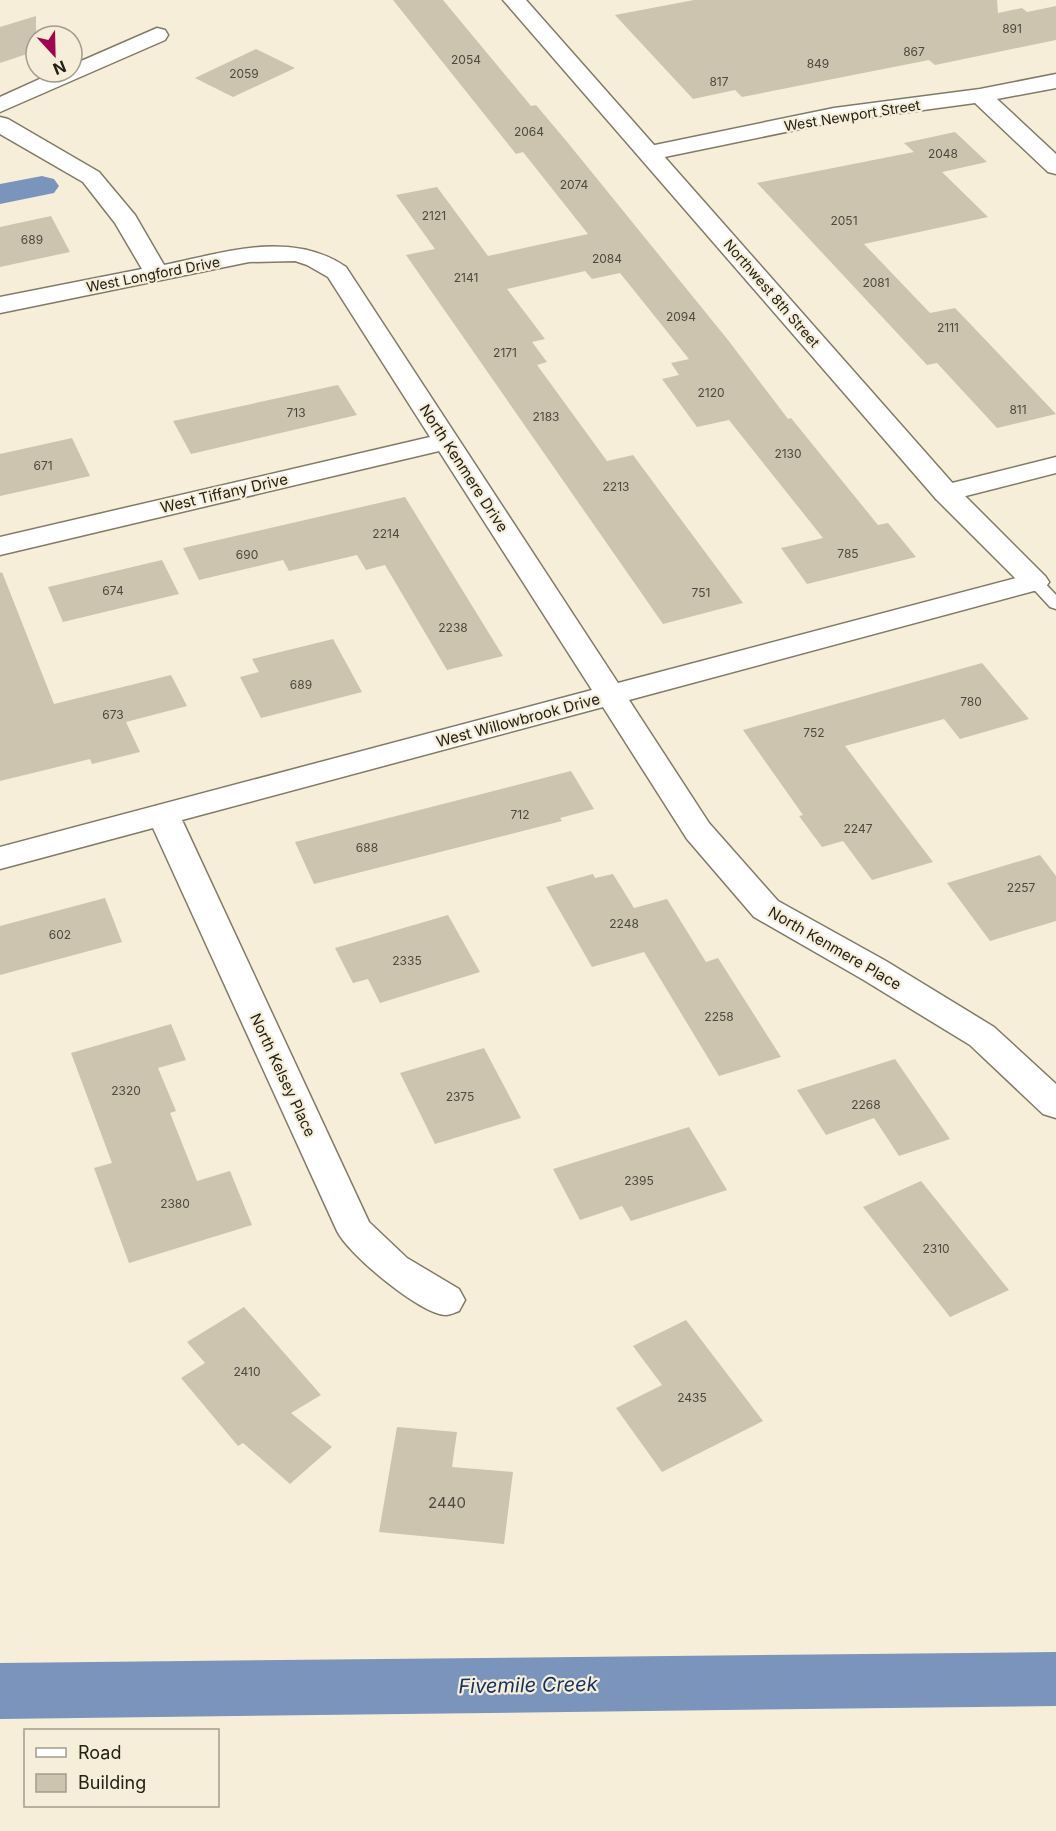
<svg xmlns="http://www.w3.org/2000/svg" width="1056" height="1831" font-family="Inter,sans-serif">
	<rect width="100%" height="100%" fill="#f6eed9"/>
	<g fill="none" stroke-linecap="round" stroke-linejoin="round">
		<path fill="#7b94bc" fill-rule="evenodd" d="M42 176 54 179 59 186 54 193 0 204V184Z
			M1056 1652V1706L0 1719V1663Z"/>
	</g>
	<path fill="#ccc4af" d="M393 0H443L531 106 536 105 568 143 728 340 788 419 791 418 878 525 888 523 916 557 807 584 781 548 823 538 729 420 697 427 662 379 679 375 671 363 689 359 620 273 592 279 585 271 507 289 545 339 532 342 547 362 537 365 607 461 633 455 743 603 663 624 406 255 435 249 396 195 437 187 488 256 588 234 523 152 516 154Z
		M694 0H997L998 13 1022 8 1027 12 1056 6V40L935 65 929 60 742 97 735 90 693 99 615 15Z
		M36 16V51L0 63V27Z
		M256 49 295 68 233 97 195 78Z
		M955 132 987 162 942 172 988 217 864 244 930 313 955 308 1056 414 997 428 937 363 927 365 757 183 914 152 904 143Z
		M51 216 70 252 0 267V227Z
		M338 385 357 415 191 454 173 421Z
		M72 438 90 476 0 496V454Z
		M405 497 503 656 447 670 385 565 366 570 357 555 289 571 283 560 199 580 183 548Z
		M162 560 179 594 63 622 48 587Z
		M2 572 54 704 171 675 187 706 126 722 140 752 92 764 90 759 0 781V573Z
		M333 639 362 692 261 718 240 677 259 672 252 659Z
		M982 663 1029 719 960 739 944 719 845 746 933 862 872 880 843 841 822 847 799 816 803 815 743 730Z
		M571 771 594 809 560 818 562 821 314 884 295 842Z
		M1040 855 1056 876V921L990 941 947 883Z
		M593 874 595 878 613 874 634 908 667 899 706 962 718 958 781 1057 719 1076 644 952 592 967 546 887Z
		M105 898 122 942 0 975V926Z
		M448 915 480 972 380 1003 368 979 353 983 335 948Z
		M171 1024 186 1060 158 1068 176 1111 170 1113 197 1181 230 1171 252 1225 129 1263 94 1168 112 1163 71 1053Z
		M484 1048 521 1118 435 1144 400 1073Z
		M895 1059 950 1139 899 1156 874 1118 826 1135 797 1090Z
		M689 1127 727 1190 631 1221 622 1206 580 1220 553 1169Z
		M921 1181 1009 1290 950 1317 863 1207Z
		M244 1307 321 1395 291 1413 332 1447 290 1484 243 1443 238 1446 181 1378 205 1363 187 1342Z
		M686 1320 763 1421 662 1472 616 1408 662 1385 633 1346Z
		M397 1427 457 1432 452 1467 513 1472 504 1544 379 1532Z"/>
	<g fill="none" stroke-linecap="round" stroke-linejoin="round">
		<g stroke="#817a67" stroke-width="3">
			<path id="service" d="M1035 577 1041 579 1056 595V609L1050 607 1027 582Z"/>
		</g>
		<g stroke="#817a67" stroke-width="3">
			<path id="minor" d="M157 28 165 30 168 35 165 40 0 112V97L55 72H72V65Z
				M1056 74V88L997 99 1056 154V174L1048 172 975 103 834 122 650 160 642 158 638 153 642 148 650 146 834 108 980 89Z
				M0 117 8 119 99 172 135 215 164 265C224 253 291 229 346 267L618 683 1035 573 1045 576 1049 582 1045 588 629 700 709 823 778 901 886 961 994 1027 1056 1084V1118L1043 1114 970 1045 862 979 754 917 687 839 603 707 182 820 369 1222 407 1258 459 1289 465 1300 459 1311C456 1312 450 1315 446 1315 421 1315 348 1254 337 1231L153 828 0 869V847L592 690 439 451 0 555V537L430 437 328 277 307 265 295 261 249 262 0 313V297L142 269 115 223 83 182 0 134Z
				M1056 457V473L946 501 936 499 932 493 936 487Z"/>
		</g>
		<g stroke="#817a67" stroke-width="3">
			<path id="tertiary" d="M503 0H526L956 487 1045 576 1049 582 1045 588 1035 591 1025 588 936 499Z"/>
		</g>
		<use href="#service" fill="#fff" fill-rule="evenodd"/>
		<use href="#minor" fill="#fff" fill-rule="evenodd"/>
		<use href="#tertiary" fill="#fff" fill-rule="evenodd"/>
	</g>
	<g text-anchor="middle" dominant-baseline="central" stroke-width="4.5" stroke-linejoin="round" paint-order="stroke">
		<g font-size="12" fill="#4d493e">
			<text x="1012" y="28">891</text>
			<text x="914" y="51">867</text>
			<text x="466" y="59">2054</text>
			<text x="818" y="63">849</text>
			<text x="244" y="73">2059</text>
			<text x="719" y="81">817</text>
			<text x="529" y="131">2064</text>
			<text x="943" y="153">2048</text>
			<text x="574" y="184">2074</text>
			<text x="434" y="215">2121</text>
			<text x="844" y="220">2051</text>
			<text x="32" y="239">689</text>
			<text x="607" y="258">2084</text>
			<text x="466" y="277">2141</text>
			<text x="876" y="282">2081</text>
			<text x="681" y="316">2094</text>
			<text x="948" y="327">2111</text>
			<text x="505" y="352">2171</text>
			<text x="711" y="392">2120</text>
			<text x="1018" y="409">811</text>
			<text x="296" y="412">713</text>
			<text x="546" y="416">2183</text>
			<text x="788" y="453">2130</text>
			<text x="43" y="465">671</text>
			<text x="616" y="486">2213</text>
			<text x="386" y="533">2214</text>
			<text x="848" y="553">785</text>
			<text x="247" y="554">690</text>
			<text x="113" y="590">674</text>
			<text x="701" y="592">751</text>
			<text x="453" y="627">2238</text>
			<text x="301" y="684">689</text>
			<text x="971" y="701">780</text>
			<text x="113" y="714">673</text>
			<text x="814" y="732">752</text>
			<text x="520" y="814">712</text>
			<text x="858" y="828">2247</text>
			<text x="367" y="847">688</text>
			<text x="1021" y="887">2257</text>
			<text x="624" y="923">2248</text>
			<text x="60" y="934">602</text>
			<text x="407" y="960">2335</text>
			<text x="719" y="1016">2258</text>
			<text x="126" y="1090">2320</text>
			<text x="460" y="1096">2375</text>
			<text x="866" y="1104">2268</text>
			<text x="639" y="1180">2395</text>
			<text x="175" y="1203">2380</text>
			<text x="936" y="1248">2310</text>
			<text x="247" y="1371">2410</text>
			<text x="692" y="1397">2435</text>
		</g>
		<g font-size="14" fill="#232018" stroke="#f6eed9">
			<text transform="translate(852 115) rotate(-9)">West Newport Street</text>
			<text transform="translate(153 274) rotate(-11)">West Longford Drive</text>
			<text transform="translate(772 293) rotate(49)">Northwest 8th Street</text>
		</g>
		<g font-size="15" fill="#232018" stroke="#f6eed9">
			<text transform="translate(464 468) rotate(57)">North Kenmere Drive</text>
			<text transform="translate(224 493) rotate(-13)">West Tiffany Drive</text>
			<text transform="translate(518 720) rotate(-15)">West Willowbrook Drive</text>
			<text transform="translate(835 948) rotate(30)">North Kenmere Place</text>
			<text transform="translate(283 1075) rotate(65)">North Kelsey Place</text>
		</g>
		<g font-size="15" fill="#4d493e">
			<text x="447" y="1502">2440</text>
		</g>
		<g font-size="20" font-style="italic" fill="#143164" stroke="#f6eed9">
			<text transform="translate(528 1685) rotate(-1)">Fivemile Creek</text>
		</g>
	</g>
	<rect x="24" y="1729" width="195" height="78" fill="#f6eed9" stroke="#a29c8c" stroke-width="1.5"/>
	<rect x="36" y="1748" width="30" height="9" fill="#ffffff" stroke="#a29c8c" stroke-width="1.5"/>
	<text x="78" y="1759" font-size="18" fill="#232018">Road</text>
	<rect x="36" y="1774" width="30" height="18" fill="#ccc4af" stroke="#a29c8c" stroke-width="1.5"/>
	<text x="78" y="1789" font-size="18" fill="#232018">Building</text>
	<g transform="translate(54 54) rotate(158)"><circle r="28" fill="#f6eed9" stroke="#a29c8c" stroke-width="1.5"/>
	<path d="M0-4.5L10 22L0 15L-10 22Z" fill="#9e074f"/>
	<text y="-9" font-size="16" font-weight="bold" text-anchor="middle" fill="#232018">N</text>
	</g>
</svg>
